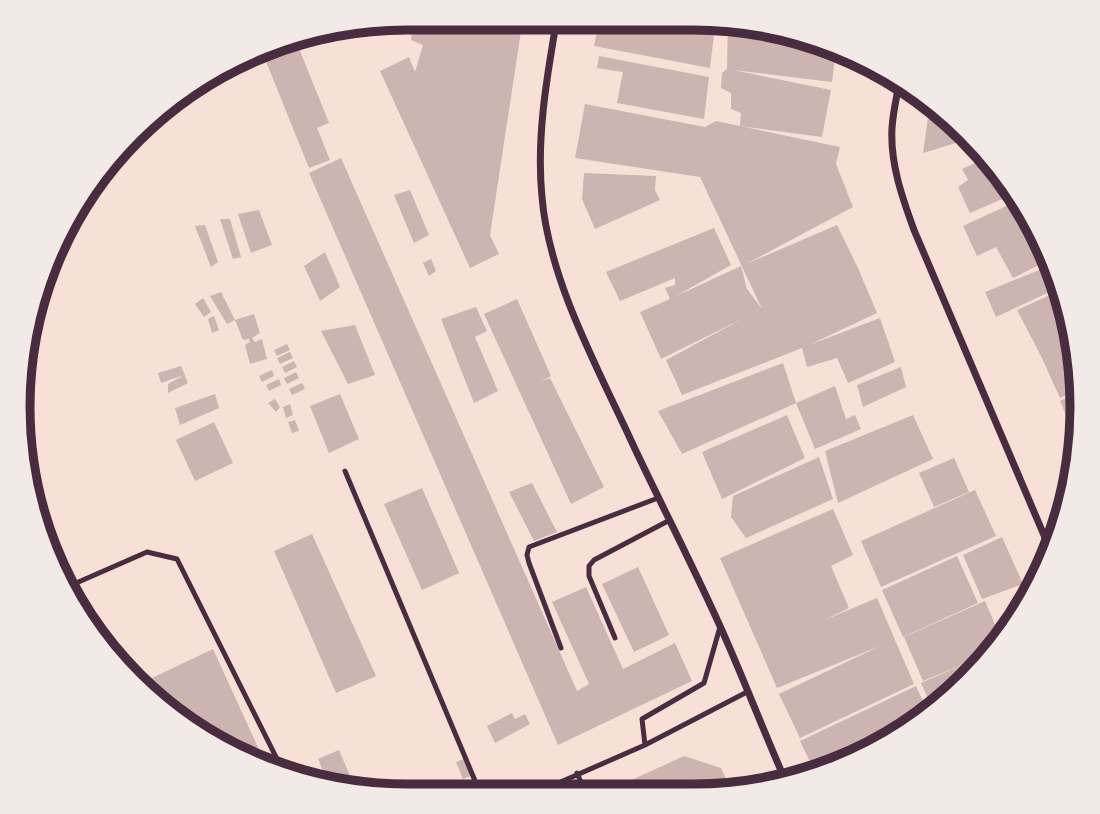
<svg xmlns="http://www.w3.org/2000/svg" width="1100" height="814" font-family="'Exo 2',sans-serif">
	<rect width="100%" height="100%" fill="#f7e1d7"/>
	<path fill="#ccb4b1" d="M413 18H523L490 235 499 254 470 268 380 71 409 57 415 72 423 45 411 40Z
		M600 18H716L710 68 594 46Z
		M728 20 793 31 836 50 832 82 733 70 831 90 822 137 740 126 741 113 731 109V93L721 88 722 73 727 69Z
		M294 36 329 123 317 128 330 160 309 168 261 49Z
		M599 56 709 77 704 119 617 103 623 72 597 68Z
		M930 103 932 104 969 139 923 153Z
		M585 104 705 127 716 121 840 147 836 164 853 207 746 264 837 225 858 268 877 313 809 345 880 318 895 362 848 383 837 358 807 367 802 348 682 395 666 360 742 319 661 359 640 312 670 299 665 288 675 285V278L620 301 606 272 714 228 731 265 676 296 741 266 747 289 762 309 700 177 575 158Z
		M989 157 1002 170 1014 194 970 213 958 187 968 180 962 169Z
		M341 158 577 691 589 684 552 602 586 587 623 669 675 643 692 681 558 745 309 173Z
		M584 173 656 176 655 190 660 200 595 229 582 199Z
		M410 190 429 235 414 243 394 195Z
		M1017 201 1047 261 1013 278 996 247 977 256 963 226Z
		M259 210 272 245 251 253 238 214Z
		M220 219H230L241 257 233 259Z
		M205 225 218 262 211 267 195 226Z
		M325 252 340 287 320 301 304 266Z
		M431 259 436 271 429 276 423 263Z
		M1049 266 1060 287 996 317 985 292Z
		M1061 290 1069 307 1075 391 1060 398 1040 354 1017 310Z
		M221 292 235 320 227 324 210 296Z
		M203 298 211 312 204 317 195 304Z
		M517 299 551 376 541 381 550 378 604 487 571 504 484 314Z
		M476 307 487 331 475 337 498 391 474 403 441 319Z
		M254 314 260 333 252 338 255 342 262 339 267 359 250 364 245 345 250 342 249 339 243 340 235 320Z
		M214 316 219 330 212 333 208 319Z
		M355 325 375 375 348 384 321 331Z
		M287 344 290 350 277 356 274 350Z
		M290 352 293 358 280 364 277 358Z
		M294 361 297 367 285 373 282 367Z
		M783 363 796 403 682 454 658 411Z
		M181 366 188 383 168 393V384L184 375 161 383 158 373Z
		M901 367 906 387 863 407 857 385Z
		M272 370 274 376 262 382 259 376Z
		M296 372 299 378 287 384 284 378Z
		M279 379 281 385 269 391 266 385Z
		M302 383 305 389 292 395 289 389Z
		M835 386 846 419 855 415 861 429 815 449 796 403Z
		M215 394 219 408 180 425 175 408Z
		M340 394 359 439 329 453 310 406Z
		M1075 394 1078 442 1060 401Z
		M275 399 280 407 276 412 268 403Z
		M290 404 293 415 286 418 283 407Z
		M787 415 805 458 722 499 702 452Z
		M913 415 933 459 838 503 825 451Z
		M295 420 299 431 292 433 288 422Z
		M214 422 233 463 195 481 176 440Z
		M819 457 833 499 746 538 731 517 733 496Z
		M954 458 969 492 934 507 919 473Z
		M532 483 557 532 534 541 509 492Z
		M422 488 459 573 422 590 384 504Z
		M975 490 996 536 881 587 861 541Z
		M833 509 853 555 831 566 849 608 822 621 877 598 914 684 800 738 779 694 880 646 777 688 720 558Z
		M312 534 376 676 336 693 274 551Z
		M1002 537 1023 584 982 599 963 555Z
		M957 556 978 603 903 637 882 590Z
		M638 567 669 635 634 652 602 584Z
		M985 601 1000 636 934 712 921 683 980 657 923 681 904 637Z
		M213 649 267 767 213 745 162 700 152 678Z
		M916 686 930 716 842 767 816 774 800 741Z
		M512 713 515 719 525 714 530 724 495 743 487 726Z
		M339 750 357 792 330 787 318 759Z
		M684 756 721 768 731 789 721 793H693L692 789 680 794H612L614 788Z
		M466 758 473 775 463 779 456 762Z"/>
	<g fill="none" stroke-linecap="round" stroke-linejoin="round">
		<path stroke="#4a2c40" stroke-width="5" d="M345 471 481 795
			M67 587 147 552 177 559 285 775
			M615 638 589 576V566L594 560 668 521
			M561 648 529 563 527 555 529 547 658 498
			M645 745 642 719 704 683 720 627
			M577 773 586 794
			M531 795 645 745 747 692"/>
		<path stroke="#4a2c40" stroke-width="7" d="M557 18C547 76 536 138 542 197 549 282 600 372 635 449 663 508 693 566 720 626 743 677 763 730 786 782
			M900 79C897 95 893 112 892 128 890 163 902 197 914 230L1049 547"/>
	</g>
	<path d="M0 0H1100V814H0ZM407 30H693A377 377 0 0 1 1070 407V407A377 377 0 0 1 693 784H407A377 377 0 0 1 30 407V407A377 377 0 0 1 407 30Z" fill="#f1eae7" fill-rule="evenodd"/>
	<path fill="none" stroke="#4a2c40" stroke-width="9" d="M407 30H693A377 377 0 0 1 1070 407V407A377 377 0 0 1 693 784H407A377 377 0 0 1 30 407V407A377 377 0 0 1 407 30Z"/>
</svg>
